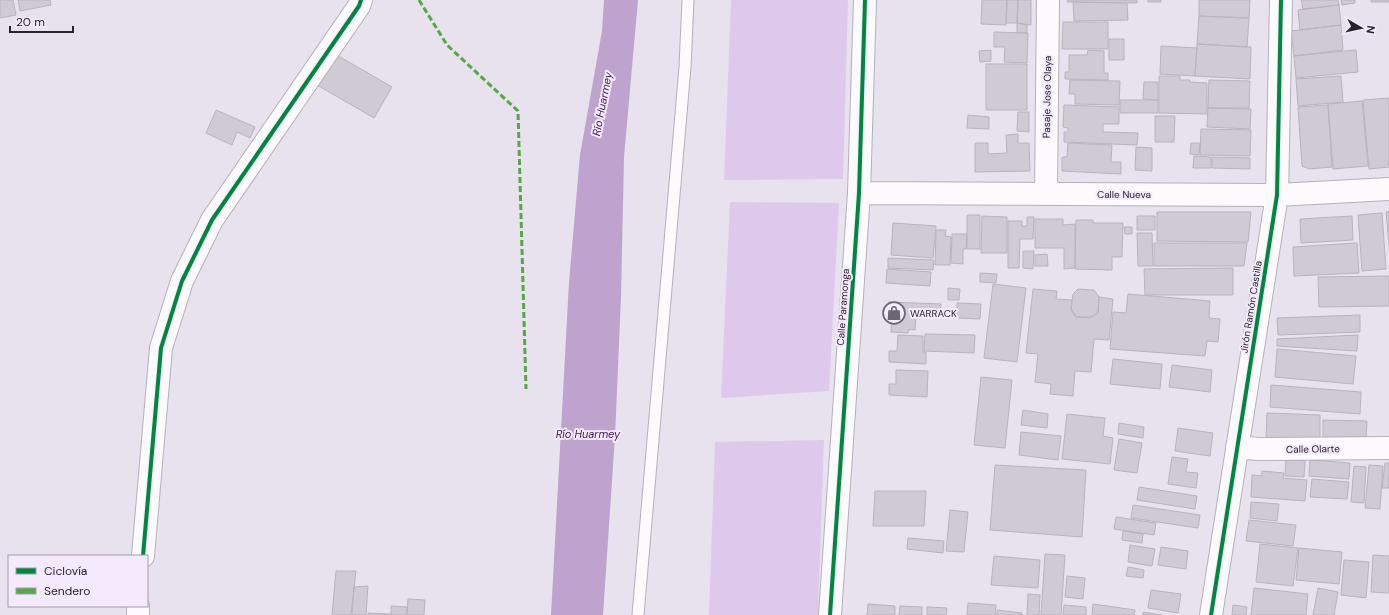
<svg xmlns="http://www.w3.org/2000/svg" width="1389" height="615" font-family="'DM Sans',sans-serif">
	<rect width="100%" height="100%" fill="#e8e1ee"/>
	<path fill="#dec9ec" d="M731 0H848L843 179 724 180Z
		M730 202 839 203 829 391 721 398Z
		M824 440 818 615H709L715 442Z"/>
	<path fill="#bda3ce" d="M604 0H638L624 157 621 297 615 436 603 615H551L569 282 580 155 602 31Z"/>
	<path fill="#d0cad5" stroke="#b9b3bd" d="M0 0H13L16 15 0 18Z
		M18 0H50L51 5 20 11Z
		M982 0H1007L1006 25 981 24Z
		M1007 0H1018L1017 23H1006Z
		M1018 0H1031V25L1017 23Z
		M1068 0H1137V3L1067 2Z
		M1148 0H1161V2H1148Z
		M1199 0H1250L1249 18 1199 16Z
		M1301 0H1338L1339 5 1303 9Z
		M1341 0H1355V3L1342 5Z
		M1371 0H1389V2H1371Z
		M1073 2 1127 3 1128 20 1074 21Z
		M1339 5 1341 25 1300 30 1298 10Z
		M1199 16 1249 18 1247 47 1197 44Z
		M1063 22H1108V49H1062Z
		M1017 23 1027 25V33H1017Z
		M1341 25 1343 50 1294 56 1291 31Z
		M994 32 1028 33 1027 63 1004 62 1005 47H994Z
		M1109 39H1124V60H1109Z
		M1197 44 1251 47 1250 79 1195 76Z
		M1161 46 1197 48 1195 76 1160 74Z
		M991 50V61L980 62 979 51Z
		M1088 50 1104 51V73H1108V80L1065 79V72H1069V55H1087Z
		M1356 50 1358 72 1296 78 1294 56Z
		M335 54 392 87 374 118 317 85Z
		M986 64H1027V110H986Z
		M1159 76H1180V80H1190V82L1207 83V114L1159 113Z
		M1341 76 1343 102 1298 106 1296 79Z
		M1070 80 1120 81 1119 105 1075 104V94H1069Z
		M1209 80 1250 81 1249 108H1208Z
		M1144 82H1158V100L1143 99Z
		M1389 98V167L1369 169 1363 100Z
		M1120 100H1158V113H1120Z
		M1362 101 1368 166 1333 169 1328 104Z
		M1064 105 1119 107V124H1103V132L1138 133 1137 145 1064 142V132H1068V128L1063 127Z
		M1328 105 1332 167 1309 169 1302 166 1298 107Z
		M1208 108 1251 109 1250 129 1207 127Z
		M216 110 255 127 250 138 237 132 232 145 206 133Z
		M1018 112H1029V132L1017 131Z
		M968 115 989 117V129L967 128Z
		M1155 116H1175L1174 142H1155Z
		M1201 129 1251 130 1250 156 1200 155Z
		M1018 134V143H1029L1030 171 975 172V143H988V154L1007 153 1006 135Z
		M1068 143 1112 145 1111 162H1121V174L1062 171V157H1067Z
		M1191 143H1200L1199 155 1190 154Z
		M1136 147 1152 148V171L1135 170Z
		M1194 156 1211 157V168H1193Z
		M1212 157 1250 158V169L1212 168Z
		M1389 211V245L1386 212Z
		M1157 212H1251L1248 242 1157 241Z
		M1382 213 1386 269 1362 271 1358 215Z
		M967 215H980V249H967Z
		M982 216 1007 217V253H981Z
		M1137 216H1155V230H1137Z
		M1352 216 1353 240 1301 243 1300 219Z
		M1027 217H1034L1033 239H1020L1019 268H1008V221H1022V226H1027Z
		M1035 219H1063V225L1075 224V268L1064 269V248H1035Z
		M1076 220H1093V223H1123L1122 257H1112V270L1075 269Z
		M893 223 936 226 933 258 891 255Z
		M1124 227H1132V234H1125Z
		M936 230H946L945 236 951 237 950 265H935Z
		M1137 233H1152L1153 266H1138Z
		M952 234H967L966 249H963V264L951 263Z
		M1154 243H1247L1244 266H1154Z
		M1357 243 1359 273 1294 276 1293 247Z
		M1023 251H1034L1033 269 1023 268Z
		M1047 254 1048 266H1035V255Z
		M888 258 934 260 933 270 888 268Z
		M1233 268V295H1145L1144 269Z
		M887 269 931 272 930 286 886 283Z
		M980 273 997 274 996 283 980 282Z
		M1389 276V306L1319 307 1318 277Z
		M993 284 1026 288 1017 362 984 358Z
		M948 288 960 289 959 300H948Z
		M1033 289 1057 291 1056 299 1072 300 1071 310 1076 317 1090 318 1098 313 1099 297 1113 299 1109 340 1094 339 1091 372 1075 371 1073 396 1050 394 1051 384 1035 382 1038 354 1026 353Z
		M1078 289 1094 290 1099 297 1098 313 1090 317H1076L1071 309 1073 294Z
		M1128 294 1210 301 1209 318 1220 319 1218 342 1207 341 1205 356 1110 349 1113 312 1126 313Z
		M889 302 941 304 940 316 916 315 915 330 909 329 908 333 891 332 892 315 888 314Z
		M957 303 981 304 980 319 957 318Z
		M1360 315V332L1278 335 1277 318Z
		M925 334 975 335 974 353 924 351Z
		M898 335 923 336V352H926V364L889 362V351H897Z
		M1358 335 1357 351 1277 346V339Z
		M1277 349 1356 356 1353 384 1275 377Z
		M1113 359 1162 364 1160 389 1110 384Z
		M1172 365 1212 370 1210 392 1169 387Z
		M896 370 928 371 927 397 889 395V384H896Z
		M981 377 1012 380 1005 448 974 445Z
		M1271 385 1361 392 1360 414 1270 407Z
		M1023 410 1048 414 1047 428 1021 425Z
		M1267 413 1320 415V441L1266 439Z
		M1067 414 1105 418 1103 436 1113 438 1110 464 1062 459Z
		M1323 420 1367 421 1366 439 1323 437Z
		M1119 423 1144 427 1143 438 1118 434Z
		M1178 428 1213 433 1210 456 1175 451Z
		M1021 432 1061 436 1058 460 1019 455Z
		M1119 439 1142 443 1137 473 1114 470Z
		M1172 457 1188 459 1186 472 1198 473 1196 488 1168 484Z
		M1286 459 1305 461 1304 477 1285 476Z
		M1310 460 1350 463 1349 479 1309 476Z
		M1385 463H1389V488H1382Z
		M995 465 1086 470 1082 537 990 530Z
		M1369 465 1383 466 1380 509 1365 508Z
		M1354 466 1366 467 1364 503 1351 502Z
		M1262 471 1284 473 1283 478 1307 480 1305 501 1251 497 1252 475 1262 476Z
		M1312 479 1349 482 1347 499 1310 497Z
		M1139 487 1197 496 1195 509 1137 500Z
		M875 491H926L924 526H873Z
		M1251 502 1279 504 1277 521 1250 518Z
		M1133 505 1200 515 1198 528 1131 518Z
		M950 510 968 512 964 552 946 551Z
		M1116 517 1156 523 1154 535 1114 529Z
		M1249 520 1296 525 1293 546 1246 541Z
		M1123 531 1143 534 1142 543 1122 540Z
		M908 538 944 541 943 553 907 549Z
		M1260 544 1298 548 1293 586 1256 582Z
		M1130 545 1155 549 1152 566 1128 562Z
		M1161 547 1188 551 1186 569 1158 565Z
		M1299 548 1342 552 1339 584 1296 580Z
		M1045 554 1065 555 1061 615H1041Z
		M1373 555 1389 556V593L1371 592Z
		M994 556 1040 560 1038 588 991 585Z
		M1344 560 1369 562 1366 598 1341 595Z
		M1128 567 1144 570 1143 578 1126 576Z
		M336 571H356L351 615H332Z
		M1067 576 1085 578 1083 599 1065 597Z
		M368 586 366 615H352L354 587Z
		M1254 588 1308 594 1306 615H1251Z
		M1318 588 1338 592 1334 615H1313Z
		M1151 590 1181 594 1178 613 1148 608Z
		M1028 594 1040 595 1039 615H1027Z
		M408 599 425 600 424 615H407Z
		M968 603 996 605 995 615H967Z
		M868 604 895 606V615H867Z
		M1093 604 1135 610 1134 615H1092Z
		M1064 605 1086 607V615H1063Z
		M1233 605 1247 607 1246 615H1232Z
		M391 606 407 607 406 615H391Z
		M900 606 922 607V615H899Z
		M927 607 947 608 946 615H927Z
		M997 610 1022 613V615H997Z
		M1143 612 1162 615H1143Z
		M368 613 391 614V615H368Z"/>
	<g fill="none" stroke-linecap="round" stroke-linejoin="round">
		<g stroke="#b5b0ba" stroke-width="13">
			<path id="lane" d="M638 615 685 67 688 0"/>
		</g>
		<g stroke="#b5b0ba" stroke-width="24">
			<path id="street" d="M859 193 1277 195 1389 189
				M1046 194 1048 0
				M1237 447 1258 449 1389 448
				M830 615 859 193 865 0
				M1211 615 1277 195 1281 0"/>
		</g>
		<g stroke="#b5b0ba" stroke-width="24">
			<path id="secondary" d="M143 556 161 348 182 281 212 220 359 6 361 0
				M138 615V606"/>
		</g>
		<use href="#lane" stroke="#fcfafc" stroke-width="11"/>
		<use href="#street" stroke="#fcfafc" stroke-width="22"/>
		<use href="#secondary" stroke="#fcfafc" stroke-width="22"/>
		<path stroke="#53aa44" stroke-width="3" stroke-dasharray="6 3" stroke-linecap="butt" d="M419 0 447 45 518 111 526 389"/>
		<g stroke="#f5eafd" stroke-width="6">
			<path id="cycleway" d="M143 556 161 348 182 281 212 220 359 6 361 0
				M830 615 859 193 865 0
				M1211 615 1277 195 1281 0"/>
		</g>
		<use href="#cycleway" stroke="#00873e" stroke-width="4"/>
	</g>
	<defs>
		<g id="shop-ring" transform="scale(1.15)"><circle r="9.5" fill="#f5eafd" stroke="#6b666f" stroke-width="1.5"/><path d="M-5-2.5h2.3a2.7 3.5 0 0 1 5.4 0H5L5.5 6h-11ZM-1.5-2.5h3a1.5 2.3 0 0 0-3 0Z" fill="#6b666f"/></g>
	</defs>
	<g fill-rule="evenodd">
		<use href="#shop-ring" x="894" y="313"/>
	</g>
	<g text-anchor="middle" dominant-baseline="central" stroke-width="4" stroke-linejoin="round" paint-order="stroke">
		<g font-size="10" fill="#28232b" stroke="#f5eafd">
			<text transform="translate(1047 97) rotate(-89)">Pasaje Jose Olaya</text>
			<text x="1124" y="194">Calle Nueva</text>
			<text transform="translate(843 307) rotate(-86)">Calle Paramonga</text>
			<text transform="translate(1251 307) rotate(-81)">Jirón Ramón Castilla</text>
			<text transform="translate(1313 449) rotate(-1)">Calle Olarte</text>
		</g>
		<g font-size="10" fill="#28232b" stroke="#f5eafd" text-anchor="start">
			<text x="910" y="313">WARRACK</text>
		</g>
		<g font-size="11" font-style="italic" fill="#411358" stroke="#f5eafd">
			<text transform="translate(602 104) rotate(-79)">Río Huarmey</text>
			<text x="588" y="434">Río Huarmey</text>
		</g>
	</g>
	<rect x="8" y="555" width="140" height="52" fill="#f5eafd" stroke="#a39aa9"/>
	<rect x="16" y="568" width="20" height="6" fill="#00873e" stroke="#a39aa9"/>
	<text x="44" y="575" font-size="12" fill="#28232b">Ciclovía</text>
	<rect x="16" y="588" width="20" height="6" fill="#53aa44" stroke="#a39aa9"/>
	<text x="44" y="595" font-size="12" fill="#28232b">Sendero</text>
	<g transform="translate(1361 28) rotate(99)" stroke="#f5eafd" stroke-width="3" paint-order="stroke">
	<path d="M0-3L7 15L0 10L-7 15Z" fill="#28232b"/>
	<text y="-6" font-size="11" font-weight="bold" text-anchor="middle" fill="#28232b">N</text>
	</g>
	<path d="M10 26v6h63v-6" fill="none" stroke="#28232b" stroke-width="2"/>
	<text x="16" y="26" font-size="12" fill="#28232b" stroke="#f5eafd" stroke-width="3" paint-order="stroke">20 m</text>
</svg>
